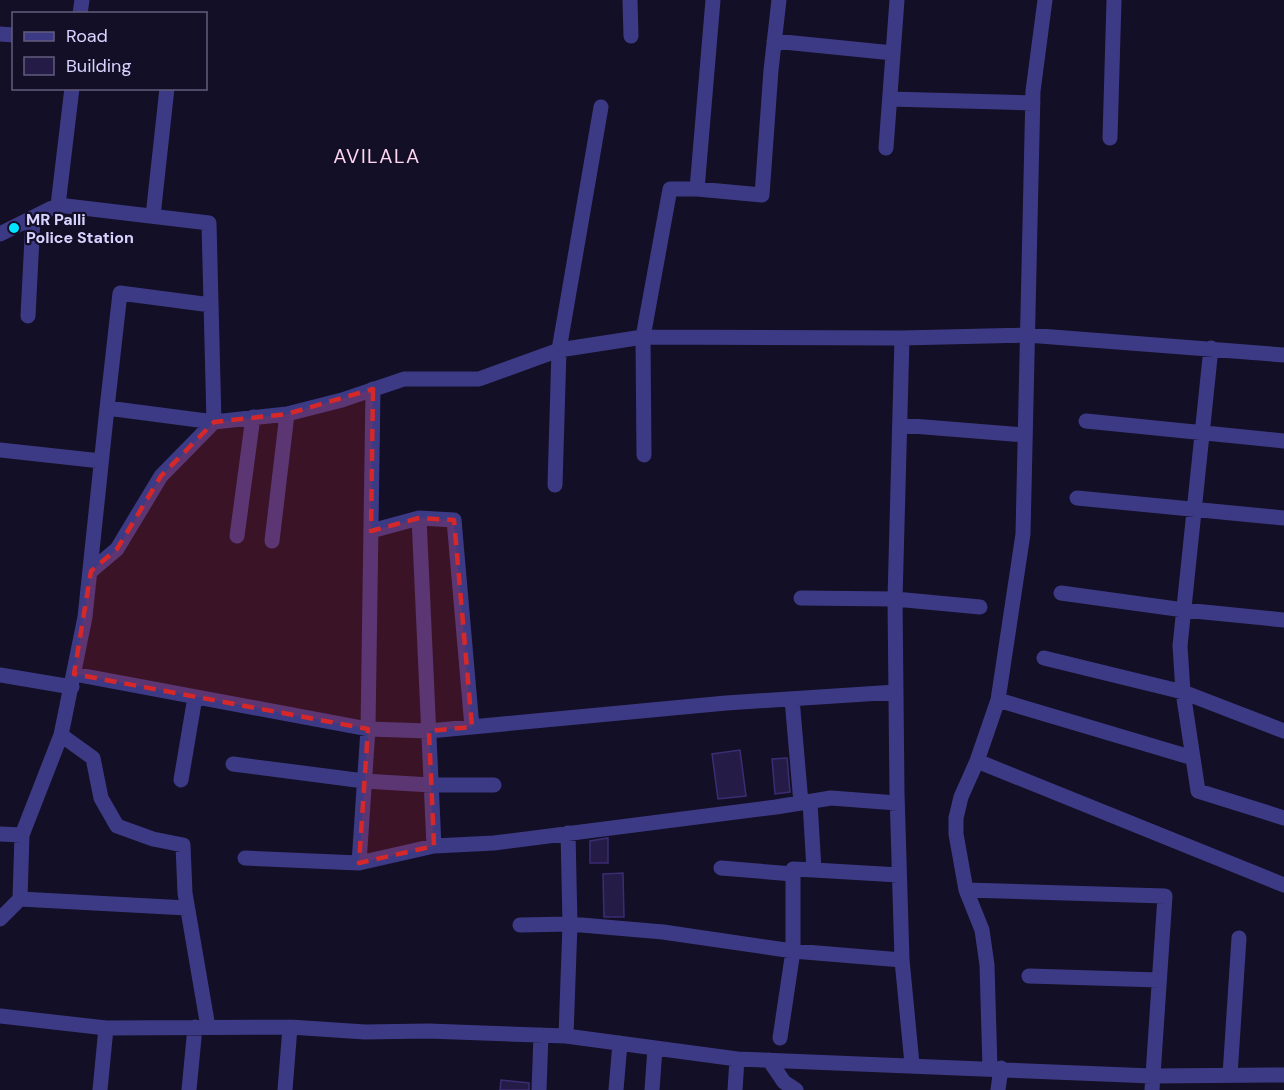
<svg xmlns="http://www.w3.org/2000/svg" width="1284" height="1090" font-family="'DM Sans',sans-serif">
	<rect width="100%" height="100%" fill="#130f26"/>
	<path fill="#241b47" stroke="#3b2d73" stroke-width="1.5" d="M740 750 746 796 718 799 712 754Z
		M787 758 790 792 775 794 772 759Z
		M608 838V863H590V841Z
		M623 873 624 917H604L603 874Z
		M501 1080 529 1083V1090H500Z"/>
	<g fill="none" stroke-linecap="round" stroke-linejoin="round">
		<path stroke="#3d3a85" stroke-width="15" d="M630 0 631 36
			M80 14 82 0
			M0 34 14 35
			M774 41 893 53
			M890 99 1033 103
			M1110 138 1114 0
			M886 148 897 0
			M697 189 713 0
			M58 205 72 88
			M153 216 167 88
			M0 234 58 205 209 223 214 422 161 476 117 549 91 571
			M28 316 33 218
			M902 338 895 599 897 793 902 960 912 1064
			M1211 348 1180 646 1183 692 1198 791 1284 818
			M107 408 120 293 211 305
			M1086 421 1284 441
			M900 425 1025 435
			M0 450 101 461
			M644 455 643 337 670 189H697L762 195 771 70 779 0
			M555 485 559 350 601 107
			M1077 498 1284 518
			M419 518 454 520 472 727
			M371 531 419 518 434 846
			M237 536 253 417
			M272 541 287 414
			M1061 593 1184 610 1284 620
			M801 598 895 599 980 607
			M1044 658 1183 692 1284 731
			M74 674 368 729 429 731 726 703 896 692
			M0 675 72 687
			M792 699 801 803
			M998 700 1193 758
			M61 735 93 758 101 798 117 826 153 839 183 845 185 893 208 1027
			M977 761 1284 885
			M233 764 364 781 431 785H494
			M181 780 195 697
			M0 834 22 835
			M245 858 359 863 434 846 494 843 776 807 831 798 897 803
			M359 863 368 729 373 389
			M721 868 793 874
			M814 870 899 875
			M966 890 1165 896 1152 1090
			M20 899 187 908
			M0 919 20 899 22 835 61 735 85 617 107 408 214 422 287 414 342 400 404 379H479L559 350 643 337 902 338 1027 335 1284 355
			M520 925 570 924 663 932 793 951 902 960
			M1029 976 1159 980
			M0 1016 106 1028 290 1027 365 1032 428 1031 566 1036 737 1059 1152 1076 1284 1075
			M566 1036 570 924 568 833
			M780 1038 793 951V869L814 870 810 802
			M769 1060 784 1082 796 1090
			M990 1068 987 965 982 930 966 890 956 834V818L961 797 977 761 998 700 1023 534 1033 91 1045 0
			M1230 1075 1239 938
			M100 1090 106 1028
			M189 1090 195 1027
			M285 1090 290 1027
			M539 1090 541 1035
			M616 1090 620 1043
			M652 1090 655 1048
			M735 1090 737 1059
			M998 1090 1001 1068"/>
	</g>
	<path fill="#d62828" fill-opacity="0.2" stroke="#d62828" stroke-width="4.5" stroke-dasharray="12 8" stroke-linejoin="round" d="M373 389 371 531 419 518 454 520 472 727 429 731 434 846 359 863 368 729 74 674 91 571 117 549 161 476 214 422 287 414Z"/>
	<circle fill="#00e5ff" stroke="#130f26" stroke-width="2" cx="14" cy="228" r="6"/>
	<g text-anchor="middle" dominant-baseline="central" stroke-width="4.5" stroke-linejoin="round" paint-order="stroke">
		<g font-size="16" font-weight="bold" fill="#d9d4ff" stroke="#130f26" text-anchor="start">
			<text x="26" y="219">MR Palli<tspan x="26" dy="18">Police Station</tspan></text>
		</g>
		<g font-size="20" letter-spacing="1.5" fill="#ffd6f0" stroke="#130f26">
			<text x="377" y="156">AVILALA</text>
		</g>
	</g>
	<rect x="12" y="12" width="195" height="78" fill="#130f26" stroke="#625e7d" stroke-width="1.5"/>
	<rect x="24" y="32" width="30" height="9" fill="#3d3a85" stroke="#625e7d" stroke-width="1.5"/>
	<text x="66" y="42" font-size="18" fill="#d9d4ff">Road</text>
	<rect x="24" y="57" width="30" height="18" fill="#241b47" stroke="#625e7d" stroke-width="1.5"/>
	<text x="66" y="72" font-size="18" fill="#d9d4ff">Building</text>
</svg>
